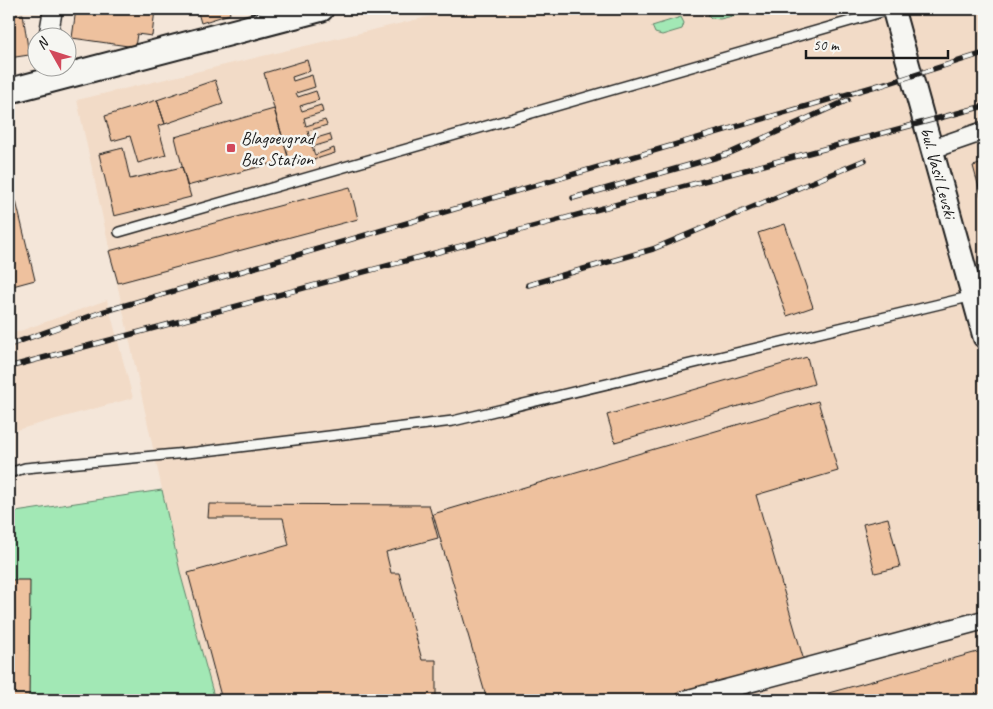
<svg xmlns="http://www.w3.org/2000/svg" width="993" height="709" font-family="Caveat,sans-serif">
	<rect width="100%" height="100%" fill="#f4e6d9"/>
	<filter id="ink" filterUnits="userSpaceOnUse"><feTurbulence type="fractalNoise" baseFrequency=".02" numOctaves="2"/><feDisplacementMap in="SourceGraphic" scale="10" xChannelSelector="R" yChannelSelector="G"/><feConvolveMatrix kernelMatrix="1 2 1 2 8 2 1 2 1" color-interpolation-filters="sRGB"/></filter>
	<g filter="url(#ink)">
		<path fill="#f2dbc7" d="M461 9H984V700H215L181 576 77 100Z
			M107 300 133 398 9 432V335Z"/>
		<path fill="#a2e8b5" stroke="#5f8268" d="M716 9H752L750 12 720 19 711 18 708 15Z
			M681 17 684 23 682 29 662 35 655 33 652 26Z
			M162 490 181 576 215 700H9V513Z"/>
		<path fill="#eec19e" stroke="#1c1c1c" d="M76 9H155L152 36 137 34 135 47 72 38Z
			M197 9H229L230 14 201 23Z
			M23 14 29 55 9 58V16Z
			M307 60 310 71 292 77 293 81 312 75 315 87 296 93 298 97 316 91 319 100 300 106 302 111 321 105 323 112 304 118 306 126 325 120 327 125 308 131 310 140 330 134 332 141 312 147 315 155 334 148 335 153 291 167 264 73Z
			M215 80 223 104 165 124 157 100Z
			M157 100 165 124 158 126 166 155 138 163 130 136 112 141 105 116Z
			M274 109 289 159 187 186 175 137Z
			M123 148 130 179 182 167 191 197 114 216 99 154Z
			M984 163V206L973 166Z
			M350 187 358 219 118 283 109 251Z
			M16 201 35 280 9 287V202Z
			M785 224 813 307 787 316 758 233Z
			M807 357 814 384 615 442 607 415Z
			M818 401 838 471 756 495 804 661 669 700H487L433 514Z
			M209 504 429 505 438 538 386 552 391 573H399L422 660H436V700H222L188 573 289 545 283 518H208Z
			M888 518 900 567 875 573 863 524Z
			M9 580H30L29 700H9Z
			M981 651 984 662V700H803Z"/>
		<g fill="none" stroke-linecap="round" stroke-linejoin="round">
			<g stroke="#1c1c1c" stroke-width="12">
				<path id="service" d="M119 232 892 9
					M9 473 25 468 197 452 453 421 973 296"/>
			</g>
			<g stroke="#1c1c1c" stroke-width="21">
				<path id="minor" d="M48 38 53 9
					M932 149 984 131
					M685 700 984 620"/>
			</g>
			<g stroke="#1c1c1c" stroke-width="25">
				<g id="tertiary">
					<path id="s1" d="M893 9 984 337"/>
				</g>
			</g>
			<g stroke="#1c1c1c" stroke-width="28">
				<path id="secondary" d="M9 91 321 9"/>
			</g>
			<use href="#service" stroke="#f6f6f2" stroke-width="9"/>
			<use href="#minor" stroke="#f6f6f2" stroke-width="18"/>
			<use href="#tertiary" stroke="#f6f6f2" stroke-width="21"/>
			<use href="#secondary" stroke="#f6f6f2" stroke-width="24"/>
			<g stroke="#1c1c1c" stroke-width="5.5">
				<path id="rail" d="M880 86 984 53
					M573 198 728 154 848 100
					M528 285 653 249 865 160
					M9 345 102 312 886 83
					M9 367 984 106"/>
			</g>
			<use href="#rail" stroke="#f6f6f2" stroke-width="4" stroke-dasharray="11" stroke-linecap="butt"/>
		</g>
	</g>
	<rect fill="#d1495b" stroke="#f6f6f2" stroke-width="2" x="226" y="143" width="10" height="10" rx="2.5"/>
	<g text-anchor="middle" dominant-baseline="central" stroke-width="5" stroke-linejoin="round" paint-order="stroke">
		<g font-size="18" fill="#1c1c1c" stroke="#f6f6f2" text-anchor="start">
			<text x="241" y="138">Blagoevgrad<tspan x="241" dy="21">Bus Station</tspan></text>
		</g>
		<g font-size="18" fill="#1c1c1c" stroke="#f6f6f2">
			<text stroke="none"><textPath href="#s1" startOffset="170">bul. Vasil Levski</textPath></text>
		</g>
	</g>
	<rect width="993" height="709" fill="none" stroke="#f6f6f2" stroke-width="30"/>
	<rect x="15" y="15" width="963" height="679" fill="none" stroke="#1c1c1c" stroke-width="2" filter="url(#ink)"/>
	<g transform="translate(52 52) rotate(309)"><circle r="24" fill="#f6f6f2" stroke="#9f9f9c"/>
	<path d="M0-4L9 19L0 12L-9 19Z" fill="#d1495b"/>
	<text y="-8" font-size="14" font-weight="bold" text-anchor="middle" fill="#1c1c1c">N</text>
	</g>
	<path d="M806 50v8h142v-8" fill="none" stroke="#1c1c1c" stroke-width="2.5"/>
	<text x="813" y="50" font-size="15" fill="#1c1c1c" stroke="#f6f6f2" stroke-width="4" paint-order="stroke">50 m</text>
</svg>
